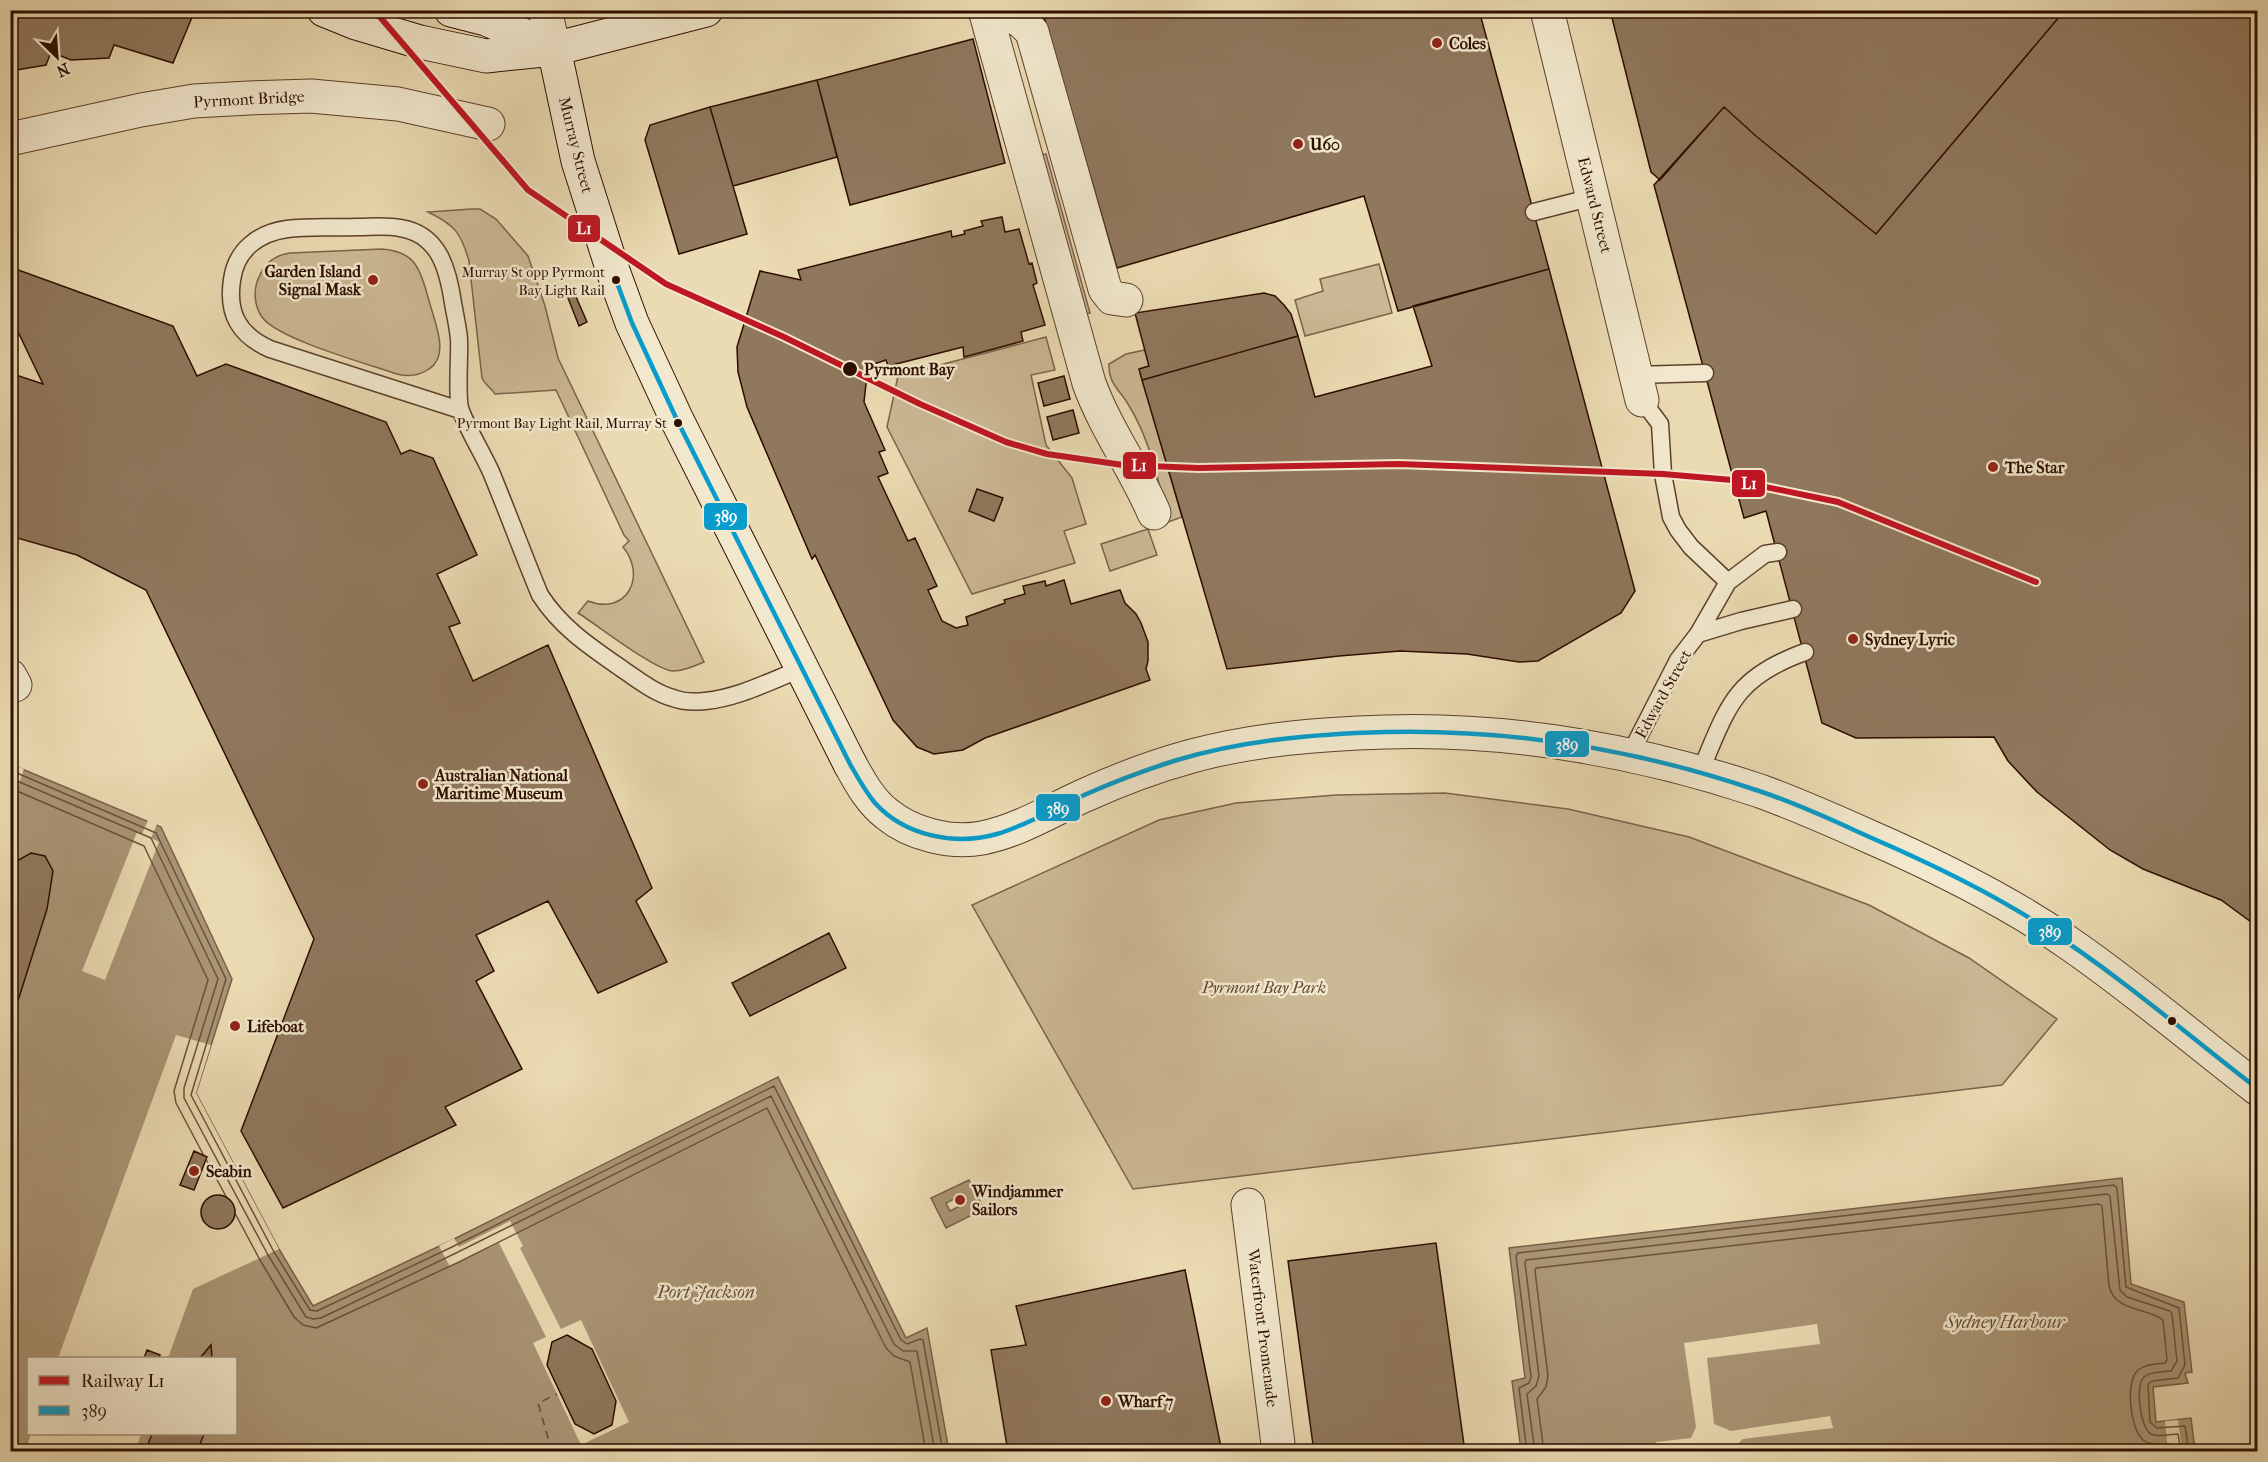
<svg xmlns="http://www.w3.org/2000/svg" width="2268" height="1462" font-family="'IM FELL French Canon',serif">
	<rect width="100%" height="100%" fill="#ebdbb2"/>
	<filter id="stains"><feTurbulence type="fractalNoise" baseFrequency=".00333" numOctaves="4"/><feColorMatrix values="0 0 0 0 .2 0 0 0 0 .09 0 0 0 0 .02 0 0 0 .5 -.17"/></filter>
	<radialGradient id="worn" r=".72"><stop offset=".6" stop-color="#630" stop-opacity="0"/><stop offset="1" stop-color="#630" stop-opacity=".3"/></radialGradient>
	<path fill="#cbb894" stroke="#7c624a" stroke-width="1.5" d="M1046 154 1090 313 1083 315 1039 156Z
		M471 209H480L496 219 528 256 545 306 558 358 704 662C695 666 684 671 673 671 656 671 596 624 578 613L588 601C627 616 647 576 623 547L629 541 624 535 556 390 495 394C491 387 486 387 482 378L469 261C461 233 455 225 428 212Z
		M382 249C394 250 408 254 415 264 423 275 426 291 430 304 435 323 450 356 429 369 419 376 408 377 397 374 368 364 277 339 262 317 254 306 253 289 259 277 265 263 275 255 290 253Z
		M1379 264 1392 313 1305 336 1295 300 1323 291 1320 279Z
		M1046 337 1055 370 1031 375 1046 445 1072 478 1086 524 1064 531 1075 563 972 594 887 427 898 376Z
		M1145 350 1149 366 1139 369 1182 517 1168 522C1159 482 1150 439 1128 404 1119 389 1108 383 1109 364L1126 354Z
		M1148 529 1157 555 1110 571 1101 544Z
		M1445 793 1568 809 1689 837 1869 905 1969 958 2057 1019 2002 1085 1133 1189 972 905 1159 820 1236 803 1336 795Z"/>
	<path fill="#aa9575" stroke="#785f46" stroke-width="1.5" fill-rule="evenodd" d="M10 764 161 827 232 979 196 1093 279 1249 313 1306 448 1242 778 1077 906 1338 927 1328 949 1451H11ZM28 1358H236V1434H28Z
		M2122 1178 2131 1284 2184 1302 2192 1372 2185 1373 2188 1383 2153 1387 2156 1422 2191 1418 2195 1451H1521L1512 1381 1525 1378 1509 1248Z
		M969 1180 984 1209 946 1228 931 1198ZM962 1195 966 1203 950 1211 946 1203Z"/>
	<path fill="#ebdbb2" d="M11 764 24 769 11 805 10 764Z
		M148 820 157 824 151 838 159 842 105 980 82 971 137 832 142 834Z
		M176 1035 211 1045 196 1093 279 1249 193 1289 168 1358H58Z
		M510 1221 523 1246 520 1248 561 1329 581 1320 629 1422 581 1445 533 1343 546 1337 499 1243 450 1267 439 1246 454 1238 459 1247Z
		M1817 1324 1820 1344 1707 1358 1714 1424 1731 1431 1830 1416 1833 1428 1743 1439 1733 1448 1734 1451H1718L1707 1445 1657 1451 1656 1442 1691 1438 1696 1427 1684 1343Z
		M2178 1420 2182 1451H2168L2165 1421Z
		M31 1434H141L135 1451H25Z"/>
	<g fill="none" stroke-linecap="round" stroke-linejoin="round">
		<path stroke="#6c513a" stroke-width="1.5" d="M10 770 156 833 226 979 191 1095 274 1252 310 1310 317 1311 450 1248 774 1086 901 1340 907 1344 920 1339 923 1340 943 1452
			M10 778 151 838 218 979 184 1088V1098L268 1255 306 1317 313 1319 321 1318 454 1254 771 1096 894 1344 903 1351H917L935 1452
			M10 788 144 846 208 980 174 1091 176 1103 203 1154
			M207 1161 260 1260 294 1317 303 1325 316 1328 457 1263 767 1108 886 1348 894 1356 910 1362 926 1452
			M1527 1452 1519 1388 1529 1383 1531 1377 1516 1256 1518 1253 2114 1185 2117 1188 2126 1287 2179 1308 2185 1365 2178 1378 2152 1381 2148 1384 2150 1422 2157 1428 2185 1426 2189 1452
			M1535 1452 1527 1394 1536 1386 1539 1376 1525 1263 1526 1260 2107 1194 2110 1196 2120 1290 2127 1297 2170 1311 2172 1314 2177 1361 2171 1371C2163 1372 2151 1371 2144 1377 2135 1385 2140 1428 2151 1434 2159 1438 2170 1434 2178 1434L2181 1452
			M1544 1452 1537 1399 1546 1387 1548 1376 1535 1271 1536 1268 2099 1204 2102 1206 2109 1286C2115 1312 2146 1307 2163 1320L2167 1360 2165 1363C2156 1364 2146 1364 2138 1370 2125 1382 2130 1429 2143 1440 2151 1446 2160 1444 2170 1444L2172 1452"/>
		<path stroke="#654a35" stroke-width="1.5" stroke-dasharray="8 6" stroke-linecap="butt" d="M552 1452 538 1403 557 1394"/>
	</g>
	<path fill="#90785d" stroke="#2d0d00" stroke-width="1.5" d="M10 10H195L173 63 114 45 109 58 71 60 51 52 46 65 10 71Z
		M1042 10H1479L1549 269 1398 311 1364 196 1117 268Z
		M1610 10H2065L1876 234 1756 136 1724 107 1660 180 1651 172Z
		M2065 10H2258V927L2221 900 2143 869 2110 850 2037 792 2008 761 1994 737 1856 738 1822 723 1766 511 1744 518 1654 185 1724 107 1756 136 1876 234Z
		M973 39 1005 163 850 205 817 80Z
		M817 80 837 157 733 186 710 107Z
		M710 107 747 234 679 254 645 140 650 125Z
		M1002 217 1005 232 1019 229 1029 264 1032 263 1037 283 1033 285 1045 325 1021 332 1023 341 964 357 963 347 888 366 886 360 868 366 864 402 885 450 879 452 888 473 878 477 908 541 915 538 937 586 928 590 942 621 956 628 968 625 966 617 1005 603 1004 600 1025 594 1023 586 1045 581 1046 586 1064 580 1071 604 1120 590 1125 603 1136 614 1141 623 1148 642V661L1146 669 1150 680 985 738 963 750 934 754 917 747 893 720 815 555 812 559 747 407 738 372 737 347 760 271 801 280 798 270 951 231 952 237 965 234 964 231 983 226 981 221Z
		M10 267 173 326 197 376 226 364 386 422 401 454 410 450 433 458 477 555 437 574 460 623 449 627 473 681 548 645 652 888 636 901 667 962 598 993 548 901 476 935 494 971 476 981 522 1069 445 1107 456 1125 283 1208 241 1131 314 939 146 590 77 555 10 536V373L43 384 10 315Z
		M1549 269 1635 591 1621 613 1538 661 1519 662 1467 654 1400 651 1339 656 1227 669 1142 380 1298 336 1315 397 1432 366 1413 306Z
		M573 290 587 322 579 326 566 293Z
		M1264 293 1275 296 1284 305 1291 314 1298 336 1142 380 1139 369 1149 366 1135 313Z
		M1064 376 1070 399 1044 406 1038 383Z
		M1073 410 1079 433 1053 440 1047 417Z
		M977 489 1003 498 994 521 969 511Z
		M31 853 45 856 53 871 47 909 10 1026V872L15 862Z
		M829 933 846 968 750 1016 732 983Z
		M194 1151 207 1157 194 1190 180 1185Z
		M201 1212a17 17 0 1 1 34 0a17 17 0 1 1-34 0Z
		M1436 1243 1465 1452H1314L1288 1261Z
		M1185 1270 1222 1452H1008L991 1350 1026 1345 1016 1306Z
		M567 1335 592 1349 616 1401 612 1425 594 1434 575 1424 547 1365 552 1342Z
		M211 1345 212 1358H200Z
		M147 1350 160 1355 159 1358H144Z
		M152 1434H204L197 1452H145Z"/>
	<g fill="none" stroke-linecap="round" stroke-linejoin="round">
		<g stroke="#5c402c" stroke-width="19">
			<path id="lane" d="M1534 212 1593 197
				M1636 375 1705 373
				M1642 400 1660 424 1663 474 1671 517 1678 530 1691 547 1728 582
				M460 410 270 349C239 335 227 314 232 280 236 250 258 233 287 229 309 226 333 228 355 227 370 227 386 225 400 228 439 234 448 269 453 303 455 315 458 327 459 339 460 355 456 399 461 411 469 432 482 452 491 472 508 513 523 554 540 595 562 629 592 648 625 671 640 681 655 693 673 698 683 702 695 702 705 701 738 698 770 681 801 669
				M1698 634 1741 621 1793 609
				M1629 756 1678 660 1698 634 1728 582 1765 554 1778 552
				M1700 772C1728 707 1733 678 1805 652"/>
		</g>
		<g stroke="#5c402c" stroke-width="35">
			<path id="street" d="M545 10 554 49
				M985 10 1089 383C1106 430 1135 468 1154 513
				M1001 10 1022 22 1032 32 1105 289 1112 298 1126 300
				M1547 10 1642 400
				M10 139 141 110 194 101 249 98 311 96 398 104 488 124
				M10 676 15 685
				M850 764C860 782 870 801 887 814 911 834 951 844 982 838 1018 831 1050 811 1083 796 1118 780 1155 766 1192 756 1254 739 1321 734 1385 732 1511 728 1641 751 1760 791 1796 804 1832 820 1868 836 1937 866 2004 899 2067 942 2133 987 2194 1040 2258 1089
				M1248 1205 1279 1452"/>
		</g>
		<g stroke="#2d0d00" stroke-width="35">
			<path id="secondary" d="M324 10 356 23 420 42 486 56 554 49 706 10
				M451 10 486 19 553 48
				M554 49 578 161 613 271 632 323 677 420 850 764"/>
		</g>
		<use href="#lane" stroke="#f2e8cd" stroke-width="16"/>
		<use href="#street" stroke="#f2e8cd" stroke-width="33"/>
		<use href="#secondary" stroke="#f2e8cd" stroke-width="33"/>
		<g stroke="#f2e8cd" stroke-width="9">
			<path id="bus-1" d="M616 280 632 323 677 420 850 764C858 778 865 791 875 803 905 836 955 846 997 834 1027 825 1054 809 1082 796 1113 782 1145 770 1177 760 1244 740 1315 734 1385 732 1512 729 1639 750 1759 791 1799 804 1836 822 1874 839 1934 865 1992 893 2047 929 2121 977 2188 1035 2258 1089"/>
		</g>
		<use href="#bus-1" stroke="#079ccb" stroke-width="4.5"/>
		<g stroke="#f2e8cd" stroke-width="10">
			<path id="rail-1" d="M374 10 528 190 666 284 784 337 920 404 1006 442 1047 454 1123 465 1199 468 1399 464 1663 474 1732 480 1838 502 2036 582"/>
		</g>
		<use href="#rail-1" stroke="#be1622" stroke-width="6"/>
	</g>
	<g fill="#8f2418" stroke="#f2e8cd" stroke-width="2">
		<circle cx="1437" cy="43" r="6"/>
		<circle cx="1298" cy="144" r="6"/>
		<circle cx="373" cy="280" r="6"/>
		<circle cx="1993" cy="467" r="6"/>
		<circle cx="1853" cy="639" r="6"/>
		<circle cx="423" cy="784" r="6"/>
		<circle cx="235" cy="1026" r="6"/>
		<circle cx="194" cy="1171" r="6"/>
		<circle cx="960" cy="1200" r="6"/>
		<circle cx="1106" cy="1401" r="6"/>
	</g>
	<g fill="#2d0d00" stroke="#f2e8cd" stroke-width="2">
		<circle cx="616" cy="280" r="5"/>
		<circle cx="850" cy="369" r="8"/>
		<circle cx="678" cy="423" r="5"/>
		<circle cx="2172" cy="1021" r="5"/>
	</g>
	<g text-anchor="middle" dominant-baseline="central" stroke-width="5" stroke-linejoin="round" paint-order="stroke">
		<g font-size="14" fill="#2d0d00" stroke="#f2e8cd" text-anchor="end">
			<text x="605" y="272">Murray St opp Pyrmont<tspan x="605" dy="18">Bay Light Rail</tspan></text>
			<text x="667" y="423">Pyrmont Bay Light Rail, Murray St</text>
		</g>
		<g font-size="16" font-weight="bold" fill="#2d0d00" stroke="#f2e8cd" text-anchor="start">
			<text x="1449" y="43">Coles</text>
			<text x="1310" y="144">U60</text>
			<text x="361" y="271" text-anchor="end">Garden Island<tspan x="361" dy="18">Signal Mask</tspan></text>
			<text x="2005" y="467">The Star</text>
			<text x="1865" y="639">Sydney Lyric</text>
			<text x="435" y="775">Australian National<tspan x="435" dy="18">Maritime Museum</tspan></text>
			<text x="247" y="1026">Lifeboat</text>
			<text x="206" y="1171">Seabin</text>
			<text x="972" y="1191">Windjammer<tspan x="972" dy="18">Sailors</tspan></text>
			<text x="1118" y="1401">Wharf 7</text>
		</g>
		<g font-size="16" fill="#2d0d00" stroke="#f2e8cd">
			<text transform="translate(249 99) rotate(-3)">Pyrmont Bridge</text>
			<text transform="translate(576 145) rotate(76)">Murray Street</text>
			<text transform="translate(1595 205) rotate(76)">Edward Street</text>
			<text transform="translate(1663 694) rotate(-61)">Edward Street</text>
			<text transform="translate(1263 1328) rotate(83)">Waterfront Promenade</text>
		</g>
		<g font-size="16" font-weight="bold" fill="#2d0d00" stroke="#f2e8cd" text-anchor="start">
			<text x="864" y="369">Pyrmont Bay</text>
		</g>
		<g font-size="16" font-style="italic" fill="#644934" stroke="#f2e8cd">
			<text x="1264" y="987">Pyrmont Bay Park</text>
		</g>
		<g font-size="18" font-style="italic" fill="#654a35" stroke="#f2e8cd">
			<text x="706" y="1292">Port Jackson</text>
			<text x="2005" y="1322">Sydney Harbour</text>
		</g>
	</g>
	<g stroke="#f2e8cd" stroke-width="2">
		<rect x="567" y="214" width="34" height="29" rx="6" fill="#be1622"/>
		<rect x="1122" y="451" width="35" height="29" rx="6" fill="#be1622"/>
		<rect x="1731" y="469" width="35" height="29" rx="6" fill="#be1622"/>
		<rect x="703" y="502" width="45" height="29" rx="6" fill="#079ccb"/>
		<rect x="1544" y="730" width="46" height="28" rx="6" fill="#079ccb"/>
		<rect x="1035" y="793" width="46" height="29" rx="6" fill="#079ccb"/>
		<rect x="2027" y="917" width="46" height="29" rx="6" fill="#079ccb"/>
	</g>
	<g font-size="16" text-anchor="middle" font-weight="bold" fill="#fff">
		<text x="584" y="234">L1</text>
		<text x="1139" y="471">L1</text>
		<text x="1749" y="489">L1</text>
		<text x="726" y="522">389</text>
		<text x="1567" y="750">389</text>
		<text x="1058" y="814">389</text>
		<text x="2050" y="937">389</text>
	</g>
	<rect width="2268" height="1462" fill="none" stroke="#ebdbb2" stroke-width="36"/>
	<rect x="12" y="12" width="2244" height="1438" fill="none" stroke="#2d0d00" stroke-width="3"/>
	<rect x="18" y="18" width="2232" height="1426" fill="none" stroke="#2d0d00" stroke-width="1.5"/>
	<rect x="27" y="1357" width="210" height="78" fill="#f2e8cd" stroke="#a3907b" stroke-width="1.5"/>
	<rect x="39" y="1376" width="30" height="9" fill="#be1622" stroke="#a3907b" stroke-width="1.5"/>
	<text x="81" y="1387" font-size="18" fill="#2d0d00">Railway L1</text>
	<rect x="39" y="1406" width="30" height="9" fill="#079ccb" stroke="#a3907b" stroke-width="1.5"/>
	<text x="81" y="1417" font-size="18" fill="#2d0d00">389</text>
	<g transform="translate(57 57) rotate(155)" stroke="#f2e8cd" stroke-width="4.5" paint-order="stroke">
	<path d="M0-4.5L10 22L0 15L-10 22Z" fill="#2d0d00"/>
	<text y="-9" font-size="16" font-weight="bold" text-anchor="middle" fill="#2d0d00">N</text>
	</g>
	<rect width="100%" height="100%" filter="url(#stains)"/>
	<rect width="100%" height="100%" fill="url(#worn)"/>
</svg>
